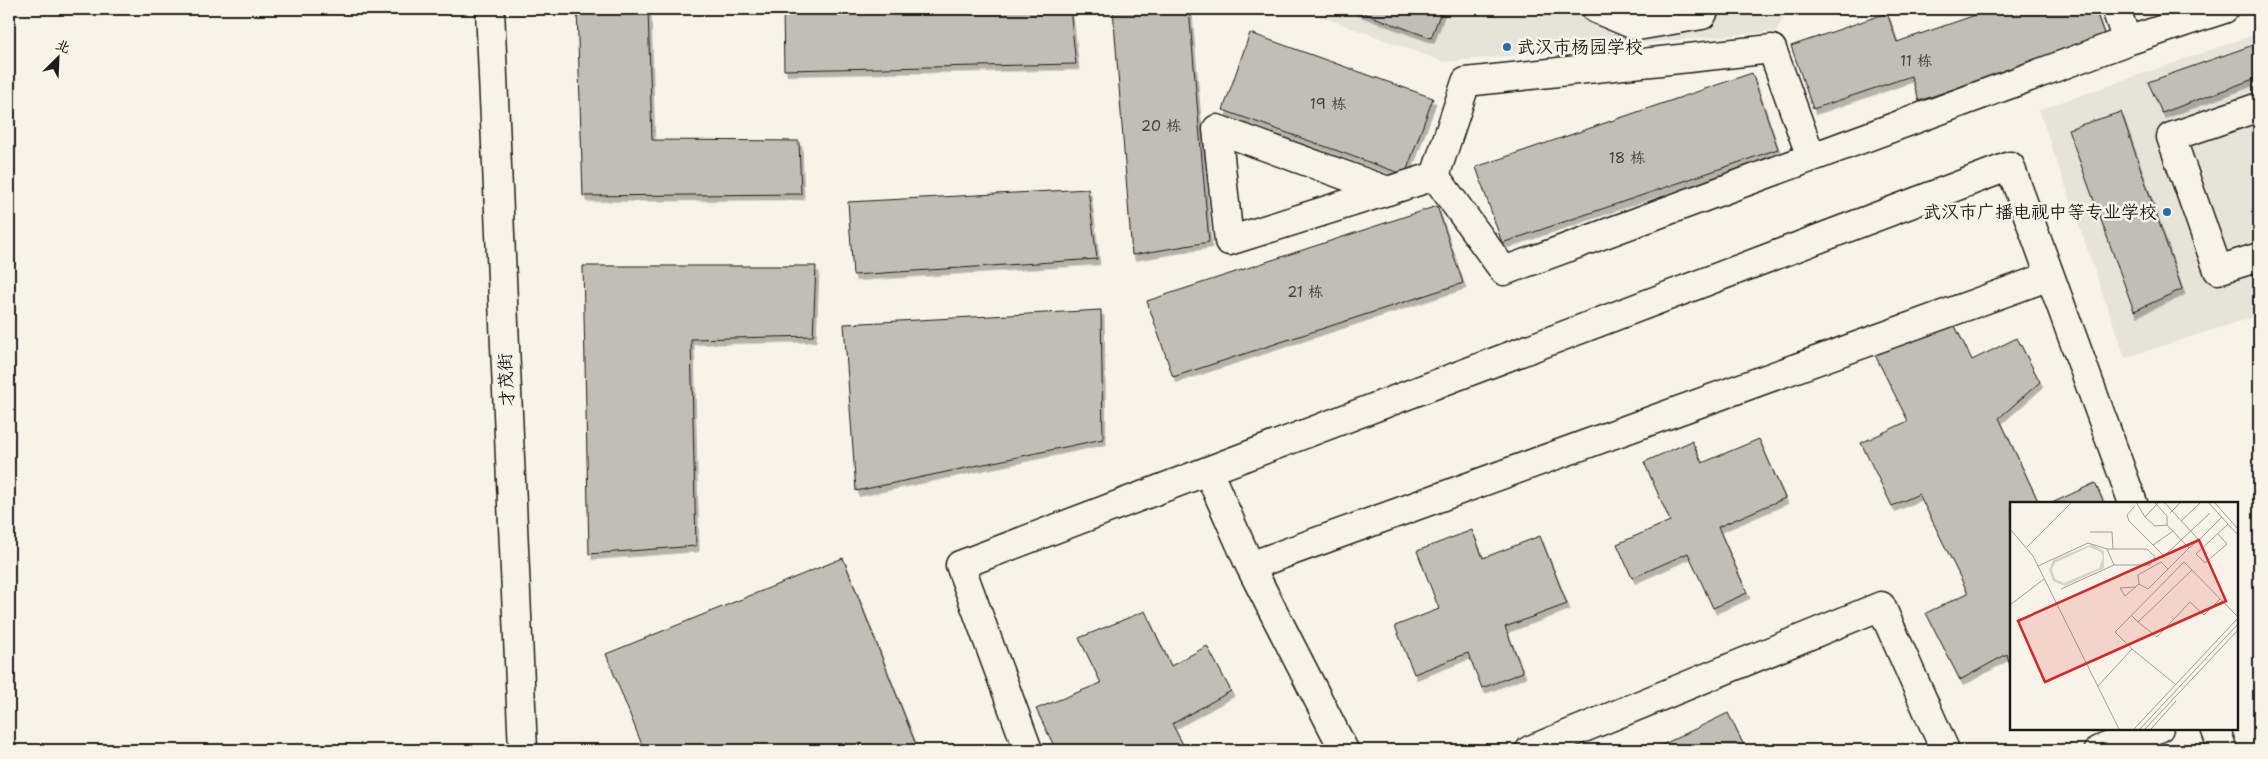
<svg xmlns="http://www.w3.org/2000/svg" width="2268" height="759" font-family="'Shantell Sans','LXGW WenKai TC',sans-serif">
	<defs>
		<filter id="shadow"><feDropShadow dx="3" dy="5.5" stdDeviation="0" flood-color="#0004"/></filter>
	</defs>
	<rect width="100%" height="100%" fill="#f7f3e8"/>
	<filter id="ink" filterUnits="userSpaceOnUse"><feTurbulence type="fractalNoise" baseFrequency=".02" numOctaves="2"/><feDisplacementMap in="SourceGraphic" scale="10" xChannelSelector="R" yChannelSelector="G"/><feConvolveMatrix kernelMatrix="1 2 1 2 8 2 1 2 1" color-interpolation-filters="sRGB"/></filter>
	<g filter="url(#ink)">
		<path fill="#e6e3d9" d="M1301 9H1788L1776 31 1444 62Z
			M2259 33V315L2125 358 2039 110Z"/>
		<path fill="#c0beb5" stroke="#1c1c1c" filter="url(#shadow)" d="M577 9H648L652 140 799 141 801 194 583 196Z
			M783 9H1070L1076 64 784 70Z
			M1113 9H1189L1209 242 1132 255Z
			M1352 9H1442L1431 38Z
			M1993 9H2095L2105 37 1919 101 1911 76 1813 109 1791 46 1887 13 1897 42Z
			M1250 33 1433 98 1405 175 1223 110Z
			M2259 43V77L2162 113 2148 82Z
			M1752 73 1778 149 1502 243 1476 167Z
			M2121 112 2182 289 2134 311 2068 129Z
			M1088 189 1097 259 853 275 848 202Z
			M1437 206 1463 283 1173 377 1147 301Z
			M583 266H816L813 336 691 339 696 546 589 554Z
			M1101 310 1103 439 856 491 844 324Z
			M1950 316 1972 360 2017 338 2040 382 1999 418 2039 503H2012V674L2007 654 1960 680 1926 613 1968 593 1919 494 1892 506 1861 443 1908 421 1874 353Z
			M1759 439 1785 498 1718 527 1747 593 1713 608 1688 553 1632 578 1617 544 1670 521 1644 462 1692 441 1702 463Z
			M2095 483 2104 503H2052Z
			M1472 530 1483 558 1540 536 1567 604 1505 627 1523 672 1482 688 1468 653 1414 674 1395 626 1439 609 1417 551Z
			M843 558 918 750H644L606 654Z
			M1145 611 1171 666 1207 646 1231 691 1172 724 1186 750H1113L1109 744 1094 750H1056L1036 709 1101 683 1079 638Z
			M1728 713 1746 750H1657L1656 748Z"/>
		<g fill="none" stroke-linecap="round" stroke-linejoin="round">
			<g stroke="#1c1c1c" stroke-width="31">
				<path id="street" d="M490 9 523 750
					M1596 9 1637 26 1702 15 1705 9
					M2116 9 2127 41 2224 9
					M2259 107 2171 137 2218 270 2259 257
					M1435 176 1466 82 1772 49 1811 157
					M1388 191 1217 129 1229 241 1435 176 1504 271 2127 41
					M1208 471 1250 566 2050 276
					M1250 566 1344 750
					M2215 728 2223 750
					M1028 750 960 565 2010 166 2133 503
					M1530 750 1881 606 1945 750
					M2099 750 2159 728"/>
			</g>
			<use href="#street" stroke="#f7f3e8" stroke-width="28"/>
		</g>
	</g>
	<g fill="#1f6fb2" stroke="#f7f3e8" stroke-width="2">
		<circle cx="1507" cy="47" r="5"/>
		<circle cx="2167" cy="212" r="5"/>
	</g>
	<g text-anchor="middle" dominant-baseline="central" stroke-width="5" stroke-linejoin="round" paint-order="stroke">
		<g font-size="15" fill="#454442">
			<text x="1916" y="61">11 栋</text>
			<text x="1328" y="104">19 栋</text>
			<text x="1161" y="126">20 栋</text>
			<text x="1627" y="158">18 栋</text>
			<text x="1305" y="292">21 栋</text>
		</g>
		<g font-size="18" fill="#1c1c1c" stroke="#f7f3e8" text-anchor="start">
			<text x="1517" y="47">武汉市杨园学校</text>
			<text x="2157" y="212" text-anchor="end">武汉市广播电视中等专业学校</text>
		</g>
		<g font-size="18" fill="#1c1c1c" stroke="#f7f3e8">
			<text transform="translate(506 380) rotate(-93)">才茂街</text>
		</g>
	</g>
	<g transform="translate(2010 502)">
		<rect width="228" height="228" fill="#f7f3e8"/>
		<path d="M82 42 94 49V66L55 84 43 79 39 68 43 58ZM79 45 91 50 93 55 89 66 54 81 45 77 42 67 45 61Z" fill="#d7d3cb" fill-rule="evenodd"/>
		<path fill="none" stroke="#9f9d96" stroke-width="1" d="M126 0 135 15 149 0M144 0 157 14V23L179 46 189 38M154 0 189 38 212 15M198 0 228 33M204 0 228 27M125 4 117 13 119 19 154 54 200 11M160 11 171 0M135 15 145 24 157 23M171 19 190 1M0 27 23 54 109 227M80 30H102L103 47M208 32 217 42 195 61 186 52 218 22M143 43 163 29M17 45 62 0M97 47 104 63M28 64 78 41 97 47H137L145 55 140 63H104L51 87M129 82 128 73 151 60 158 67M126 85 110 86 115 94 129 82 138 87 179 46M0 103 34 77M121 113 128 120 182 68M128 120 147 135 180 100 194 113 210 97M122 147 165 182M88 184 122 147 105 130 174 60 228 115M124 227 228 116M130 227 228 122M135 227 228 128M141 227 166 199"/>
		<path fill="#d62828" fill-opacity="0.15" stroke="#d62828" stroke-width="2.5" d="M189 38 216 99 35 180 8 119Z"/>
		<rect width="228" height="228" fill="none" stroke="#1c1c1c" stroke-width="2.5"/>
	</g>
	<rect width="2268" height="759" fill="none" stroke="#f7f3e8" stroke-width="30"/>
	<rect x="15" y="15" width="2238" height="729" fill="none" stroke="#1c1c1c" stroke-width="2" filter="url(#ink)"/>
	<g transform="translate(58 58) rotate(24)" stroke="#f7f3e8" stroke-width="4" paint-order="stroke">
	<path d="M0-4L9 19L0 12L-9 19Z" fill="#1c1c1c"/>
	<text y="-8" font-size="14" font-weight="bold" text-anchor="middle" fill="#1c1c1c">北</text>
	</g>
</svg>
